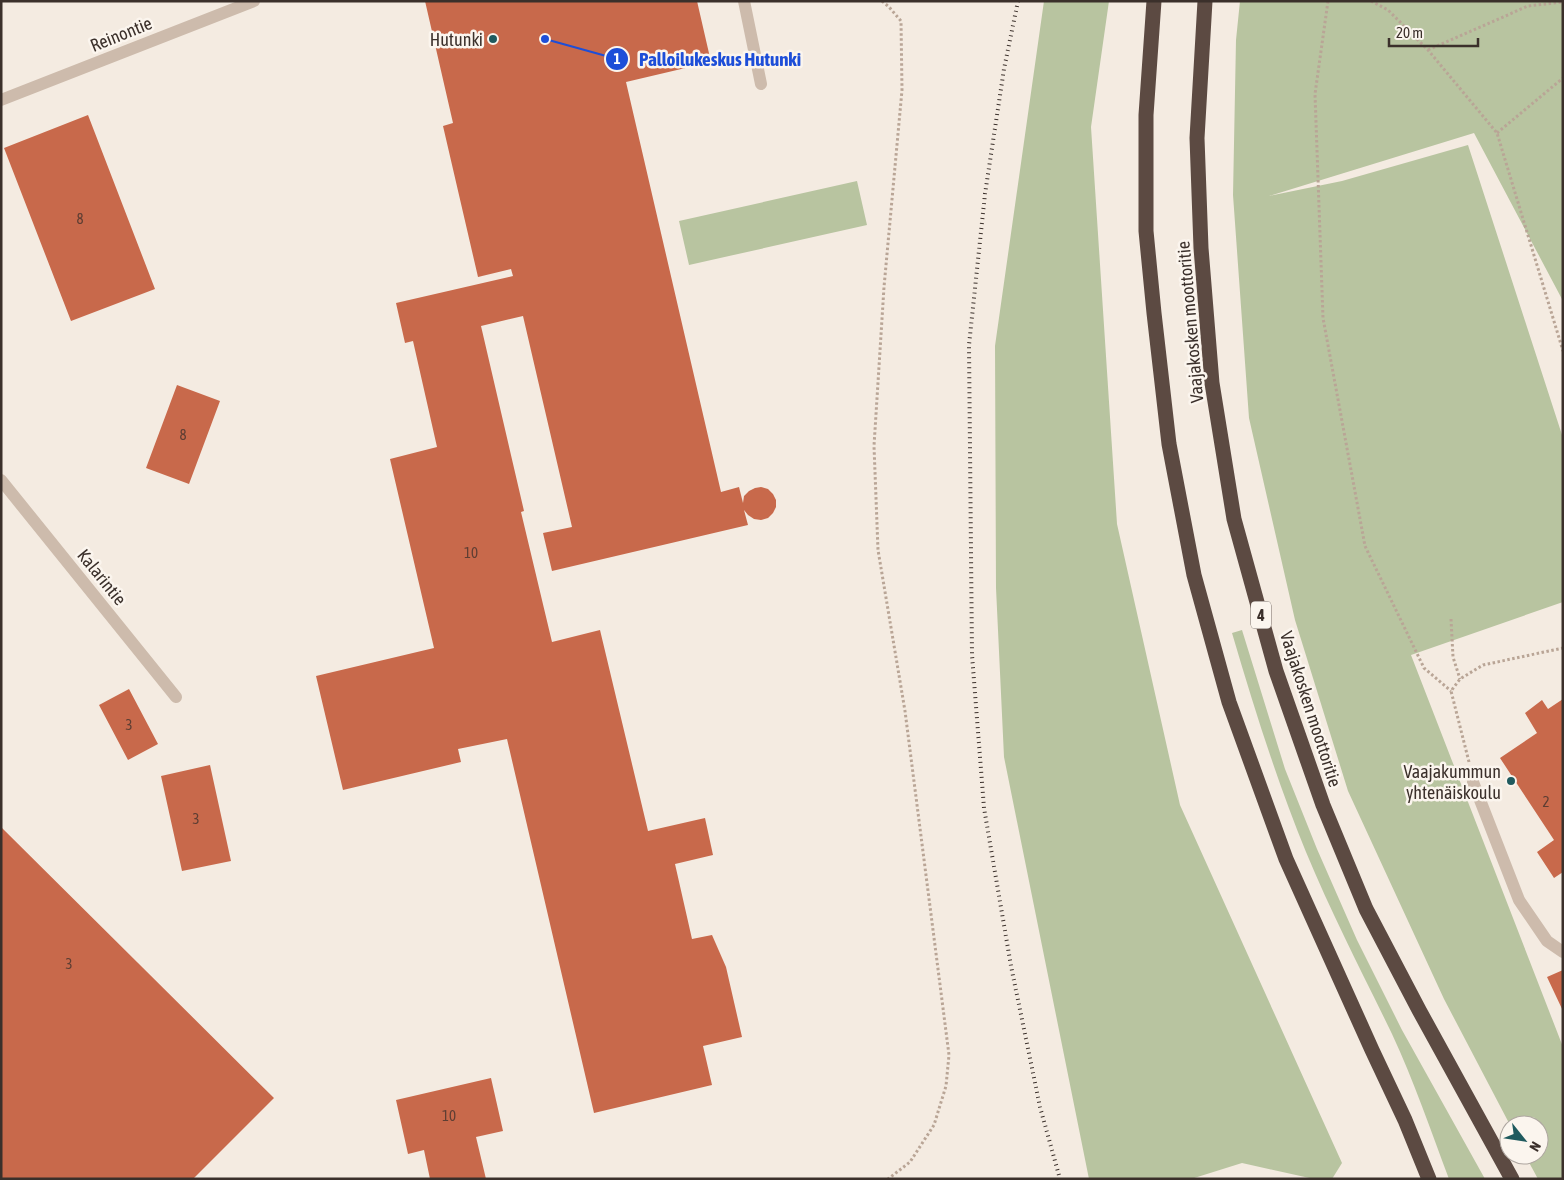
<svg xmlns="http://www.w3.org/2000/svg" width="1564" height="1180" font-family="'Asap Condensed',sans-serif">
	<rect width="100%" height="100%" fill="#f4ebe1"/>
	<path fill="#b8c4a0" d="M1044 1H1109L1091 127 1117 524 1180 805 1342 1163 1332 1179H1314L1242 1163 1191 1179H1089L1004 757 996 588 995 346Z
		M1240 1H1563V301L1474 133 1269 196 1342 181 1468 145 1563 438V602L1411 655 1563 1047V1179H1538L1525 1155H1539V1125H1510L1444 999 1348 791 1295 620 1249 418 1233 195 1236 40Z
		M857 181 867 225 689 265 679 221Z
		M1242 630 1285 769 1317 849 1357 940 1402 1030 1485 1179H1449C1431 1131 1414 1081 1392 1034 1363 974 1332 915 1306 852 1277 781 1254 708 1232 633Z"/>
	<path fill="#c8694b" d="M425 1H697L711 62 626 82 721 492 739 487 743 503 744 496 749 491 755 488 761 487 768 489 773 494 776 500V507L773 513 768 518 761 520 754 519 748 515 744 510 748 525 552 571 543 533 572 527 523 316 481 326 524 511 521 512 552 642 600 630 648 831 705 818 713 855 675 864 692 939 712 935 726 967 742 1037 703 1046 712 1085 594 1113 507 739 458 749 461 762 343 790 316 676 434 648 390 459 437 447 413 341 405 343 396 303 513 276 511 269 478 277 443 126 453 123Z
		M88 115 155 289 71 321 4 148Z
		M177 385 220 401 189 484 146 468Z
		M129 689 158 744 128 760 99 705Z
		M1563 699V872L1554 878 1537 852 1554 840 1500 758 1537 733 1525 713 1542 700 1548 709Z
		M210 765 231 861 182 871 161 776Z
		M1 827 274 1098 193 1179H1Z
		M1563 970V1011L1547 977Z
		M491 1078 503 1131 476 1137 486 1179H430L424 1150 408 1154 396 1100Z"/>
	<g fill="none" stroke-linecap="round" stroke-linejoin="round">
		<path stroke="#b9a596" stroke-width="3" stroke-dasharray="2.5 2.5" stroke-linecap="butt" d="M882 1 889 7 901 21 902 90 884 287 874 446 878 550 905 711 949 1055 946 1086 934 1125 910 1162 888 1179
			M1328 1 1315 94 1323 318 1365 546 1424 668 1451 691
			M1371 1 1388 10 1428 50 1497 133 1563 351
			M1428 50 1528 6 1563 2
			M1497 133 1563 78
			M1451 619 1453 657 1460 679
			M1469 762 1451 691 1460 679 1483 665 1563 648"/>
		<path stroke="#cdbbac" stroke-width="12" d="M744 1 761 84
			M1 100 254 1
			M1 480 176 697
			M1473 782 1519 900 1547 941 1563 952"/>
		<path stroke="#5c4a42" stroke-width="15" d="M1154 1 1146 115V231L1154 313 1169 444 1194 575 1229 702 1286 859 1372 1050 1405 1120 1429 1179
			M1205 1 1197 138 1201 248 1212 383 1234 519 1276 671 1323 805 1366 909 1419 1010 1512 1179"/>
		<path stroke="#3b302b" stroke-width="4" stroke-dasharray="1 4" stroke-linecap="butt" d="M1018 1 1004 69 985 194 969 345 972 655 984 808 1011 966 1040 1107 1060 1179"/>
	</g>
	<g fill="#1f5a5e" stroke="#fbf5ee" stroke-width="2">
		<circle cx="493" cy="39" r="5"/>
		<circle cx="1511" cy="781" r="5"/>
	</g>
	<g text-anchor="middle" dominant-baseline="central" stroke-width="5" stroke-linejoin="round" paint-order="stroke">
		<g font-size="15" fill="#5e3e33">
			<text x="80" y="218">8</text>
			<text x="183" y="434">8</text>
			<text x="471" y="552">10</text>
			<text x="129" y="724">3</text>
			<text x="1546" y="801">2</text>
			<text x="196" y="818">3</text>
			<text x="69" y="963">3</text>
			<text x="449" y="1115">10</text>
		</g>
		<rect fill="#fbf5ee" stroke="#756b66" stroke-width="1" x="1251" y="601.5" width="20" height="27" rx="4"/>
		<g font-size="16" font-weight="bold" fill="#3b302b">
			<text x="1261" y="615">4</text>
		</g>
		<g font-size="18" fill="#3b302b" stroke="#fbf5ee">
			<text transform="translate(121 34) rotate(-22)">Reinontie</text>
			<text transform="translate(1190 322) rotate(-95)">Vaajakosken moottoritie</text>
			<text transform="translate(102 577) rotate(51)">Kalarintie</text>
			<text transform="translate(1311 709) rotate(72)">Vaajakosken moottoritie</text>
		</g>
		<g font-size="18" fill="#3b302b" stroke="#fbf5ee" text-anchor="end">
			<text x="483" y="39">Hutunki</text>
			<text x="1501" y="771">Vaajakummun<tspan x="1501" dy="21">yhtenäiskoulu</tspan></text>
		</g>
	</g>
	<path fill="none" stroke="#1d4ed8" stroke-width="2" d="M545 39L617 59"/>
	<g fill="#1d4ed8" stroke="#fbf5ee" stroke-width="2">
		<circle cx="545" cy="39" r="5"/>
		<circle cx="617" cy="59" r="12"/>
	</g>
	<g font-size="15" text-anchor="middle" font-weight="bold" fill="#fff">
		<text x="617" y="64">1</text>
	</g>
	<g font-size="19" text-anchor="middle" font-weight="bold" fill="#1d4ed8" stroke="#fbf5ee" stroke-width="5" stroke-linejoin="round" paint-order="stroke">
		<text x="720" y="66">Palloilukeskus Hutunki</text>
	</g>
	<rect width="1564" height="1180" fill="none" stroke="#3b302b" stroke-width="5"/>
	<g transform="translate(1524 1140) rotate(120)"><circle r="24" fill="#fbf5ee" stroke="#aea6a0"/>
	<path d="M0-4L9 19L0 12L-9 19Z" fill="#1f5a5e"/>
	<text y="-8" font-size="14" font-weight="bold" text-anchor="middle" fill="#3b302b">N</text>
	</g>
	<path d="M1389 38v8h89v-8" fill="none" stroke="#3b302b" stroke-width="2.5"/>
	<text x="1396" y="38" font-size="15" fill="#3b302b" stroke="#fbf5ee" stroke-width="4" paint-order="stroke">20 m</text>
</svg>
